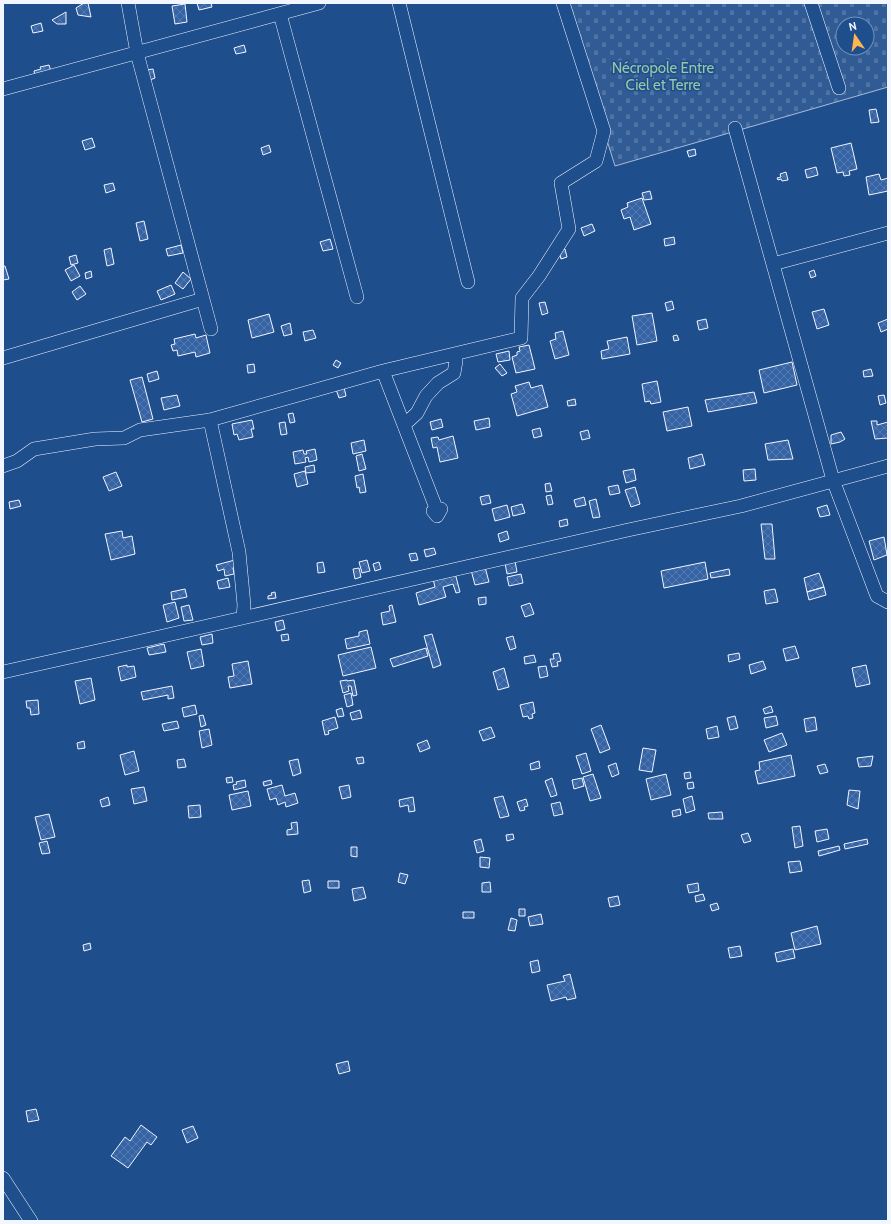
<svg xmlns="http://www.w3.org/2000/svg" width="891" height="1224" font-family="Cabin,sans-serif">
	<defs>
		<pattern id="cemetery-stones" width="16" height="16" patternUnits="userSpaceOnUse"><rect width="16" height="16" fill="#305b95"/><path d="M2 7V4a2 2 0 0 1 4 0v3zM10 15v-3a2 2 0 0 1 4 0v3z" fill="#4e73a5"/></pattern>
		<pattern id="building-cross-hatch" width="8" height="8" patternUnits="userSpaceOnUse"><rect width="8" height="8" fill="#3563a3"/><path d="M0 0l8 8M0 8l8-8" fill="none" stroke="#537ab1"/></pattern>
	</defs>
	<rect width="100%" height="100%" fill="#1f4e8c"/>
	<path fill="url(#cemetery-stones)" stroke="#a8bbd7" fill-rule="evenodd" d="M564 3H888V87L615 166ZM843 24H867V48H843Z"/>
	<path fill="url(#building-cross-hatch)" stroke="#f2f6ff" d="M84 3H88L91 17 78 15 76 8Z
		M197 3H211L212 7 199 10Z
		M185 4 187 22 175 24 172 6Z
		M66 12V24H57L52 20Z
		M41 23 43 31 33 33 31 26Z
		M244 45 246 52 236 54 234 48Z
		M49 65 52 75 36 79 34 71 41 69 40 67Z
		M153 69 155 78 150 80 147 70Z
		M876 109 879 122 871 123 869 110Z
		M92 138 95 147 85 150 82 141Z
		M851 143 857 169 849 171 850 175 844 176 843 172 837 173 831 148Z
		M269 145 271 152 263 155 261 148Z
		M695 149 696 155 689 157 687 151Z
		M816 167 818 175 807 178 805 170Z
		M786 172 788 180 782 181 781 179 778 180 777 178 781 177 780 174Z
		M879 174 881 180 888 178V191L869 195 866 177Z
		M113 183 115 190 106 193 104 185Z
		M650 191 652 199 644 200 642 193Z
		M642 198 651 224 634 230 630 217 624 219 621 210 628 207 627 203Z
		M144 221 148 239 140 241 136 223Z
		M592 224 595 231 584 236 581 228Z
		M674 237 675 244 665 246 664 239Z
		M330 239 333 249 323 251 320 242Z
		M181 245 183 253 168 256 166 249Z
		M111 248 114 264 107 266 104 250Z
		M565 249 567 257 561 259 559 251Z
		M76 255 78 263 71 265 69 257Z
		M74 265 80 276 71 281 65 270Z
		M3 266H5L9 279 3 280Z
		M814 270 816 276 811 278 809 272Z
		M91 271 92 277 86 279 85 273Z
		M183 272 191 279 183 289 175 283Z
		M171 285 175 294 161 300 157 291Z
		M80 286 86 294 77 300 72 292Z
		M672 301 674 309 667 311 665 303Z
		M545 302 548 313 542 315 539 303Z
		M824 309 829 325 817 329 812 312Z
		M652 313 657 341 637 345 632 316Z
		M269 314 274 332 252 338 248 320Z
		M706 319 708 328 699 330 697 321Z
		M888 319V329L881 332 878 323Z
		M290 323 292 334 284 336 281 326Z
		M313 330 316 338 305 341 303 332Z
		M563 331 569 355 555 359 550 341 556 339 555 333Z
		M195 334 196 338 206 335 210 353 196 357 195 352 178 356 177 350 173 351 171 345 175 344 174 339Z
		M677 335 679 340 674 341 673 336Z
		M627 337 630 354 602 359 601 351 609 349 607 341Z
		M529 345 535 369 516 373 512 357 517 355V352L520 351 519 347Z
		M509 351 510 360 498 362 496 354Z
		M336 360 341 363 338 368 333 365Z
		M792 362 797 385 764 393 759 370Z
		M254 364 255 372 248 373 247 365Z
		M500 364 507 373 502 376 495 368Z
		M871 369 873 376 864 377 863 371Z
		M157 371 159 379 149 382 147 374Z
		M142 377 153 419 142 422 130 380Z
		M657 381 661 402 651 404 650 401 645 402 642 384Z
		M529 382 531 388 542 385 548 407 517 416 511 394 517 392 515 386Z
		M344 387 346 396 339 398 336 389Z
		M754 392 757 403 708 412 705 400Z
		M177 395 180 406 164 410 161 398Z
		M884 395 886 403 880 405 878 396Z
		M575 399 576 405 568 406 567 401Z
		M688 407 692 426 667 431 663 412Z
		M293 413 295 422 290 423 288 414Z
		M489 418 490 427 476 430 474 421Z
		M441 419 443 427 432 430 430 422Z
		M252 420 254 429H251L253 437 239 440 237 434 234 435 232 424Z
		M871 421H877V425L888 422V438L875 439Z
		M285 422 287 434 281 435 279 423Z
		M540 428 542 436 534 438 532 430Z
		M588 430 590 438 582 440 580 432Z
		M841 432 845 439 840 442 831 444V435Z
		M453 436 458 458 440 462 437 447 433 448 431 438 438 437 439 440Z
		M364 440 366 451 353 454 351 443Z
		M788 440 793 459 768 460 765 444Z
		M315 449 317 460 309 462 308 457 305 458 306 462 295 464 293 452 303 450 304 454H307L306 451Z
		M362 454 366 469 359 471 356 456Z
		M702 454 705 465 690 469 688 458Z
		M314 465 315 472 306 473 305 467Z
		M634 469 636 480 626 483 623 471Z
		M755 469 756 480 744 481 743 470Z
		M305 471 308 484 297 487 294 474Z
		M116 472 122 486 109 491 103 477Z
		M363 474 366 492 360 493 359 487 357 488 355 476Z
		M550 483 552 491 546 492 545 484Z
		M618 485 620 493 610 495 608 487Z
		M635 487 640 504 631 507 625 490Z
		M489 495 491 503 482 505 480 497Z
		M551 495 553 504 548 505 546 496Z
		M584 497 586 505 576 507 574 500Z
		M596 499 600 517 593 518 589 501Z
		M19 500 21 506 10 509 9 502Z
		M522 504 525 513 513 516 511 507Z
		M507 505 510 517 495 521 492 509Z
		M827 505 830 515 820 517 817 508Z
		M567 519 568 525 560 527 559 521Z
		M761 524H772L775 559H765Z
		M122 531 123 538 132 536 135 554 111 560 105 534Z
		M507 531 509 539 500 542 498 534Z
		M884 537 887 555 874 560 869 541Z
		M434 548 436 554 426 557 424 550Z
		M416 553 418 560 411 561 409 554Z
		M235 560 237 567 233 568 234 574 225 576 224 569 218 571 216 565Z
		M367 560 370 571 362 573 359 562Z
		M515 561 517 572 507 574 505 563Z
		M323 562 325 572 318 573 317 563Z
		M379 562 381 569 375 571 373 564Z
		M705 562 708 579 664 588 661 571Z
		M485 567 489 582 475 585 471 570Z
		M359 568 361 577 355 579 353 569Z
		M729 569 730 575 711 578 710 573Z
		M455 573 460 592 456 593 453 584 443 587 446 597 419 605 416 593 435 587 433 579Z
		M819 573 824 587 807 592 804 578Z
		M521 574 523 583 509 586 507 577Z
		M228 578 230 587 219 589 217 581Z
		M824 587 826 595 809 600 807 592Z
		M185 589 187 597 172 600 171 592Z
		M775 589 778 602 766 604 764 591Z
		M275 592 276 598 268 599V596L272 595 271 593Z
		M486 597V604L479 605 478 598Z
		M175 602 179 618 167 622 163 605Z
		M530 603 534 614 525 617 521 606Z
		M189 605 193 620 184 621 181 607Z
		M392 605 396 622 383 625 381 613 390 611 389 606Z
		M283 620 285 629 277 631 275 622Z
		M367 630 370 644 347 649 345 639 359 636V632Z
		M212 634 213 643 202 645 200 637Z
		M288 634 289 640 282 641 281 635Z
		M432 634 441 665 433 668 424 636Z
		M513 636 516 648 510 650 506 638Z
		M164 644 166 652 149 655 147 648Z
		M795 646 799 658 786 661 783 649Z
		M371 647 376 668 343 676 338 655Z
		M426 648 428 656 393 667 390 659Z
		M201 649 204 666 191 669 187 652Z
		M559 653 561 661 557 662 558 666 552 667 550 659H554L553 654Z
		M739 653 740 659 729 662 728 655Z
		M534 655 536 662 525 664 524 657Z
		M248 661 252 684 230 688 228 677 234 676 232 664Z
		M763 661 766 669 751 674 749 665Z
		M127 665V667L134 666 136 677 121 681 118 667Z
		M866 665 870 684 856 687 852 668Z
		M546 666 548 676 540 678 538 667Z
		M504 668 509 687 498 690 493 672Z
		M91 678 95 700 80 704 75 681Z
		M347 680V681L354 680 357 695 353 696 351 686H348L349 691 343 693 340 681Z
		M172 686 174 698 168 699V695L143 700 141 692Z
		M351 693 353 705 347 707 344 695Z
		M38 700 39 714 31 715 30 708H27L26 701Z
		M533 702 535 713 532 714 533 718 529 719 528 716 523 717 520 705Z
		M195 705 197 714 184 717 182 708Z
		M771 706 773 712 765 714 763 709Z
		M342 708 344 716 338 717 336 710Z
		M360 710 362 718 352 720 350 713Z
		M203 715 206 725 201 727 199 716Z
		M735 716 738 728 730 730 727 718Z
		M776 716 778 725 766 728 764 718Z
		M335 717 338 728 328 731 329 734 325 735 322 721Z
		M815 717 817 730 806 732 804 719Z
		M177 721 179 728 164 731 162 724Z
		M601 725 610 749 600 753 591 729Z
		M717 726 719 737 708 739 706 729Z
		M491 727 495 737 483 741 479 731Z
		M209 729 212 745 202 748 199 731Z
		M782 733 787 745 769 752 764 740Z
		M427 740 430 748 420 752 417 744Z
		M84 741 85 748 78 749 77 743Z
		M643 748 656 750 652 772 639 770Z
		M134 751 139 771 125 775 120 755Z
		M586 753 591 771 582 774 576 756Z
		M791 755 795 776 758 784 755 771 760 770 759 762Z
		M873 756 871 766 859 767 857 758Z
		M363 757 364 763 358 764 356 758Z
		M184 759 186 767 178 768 177 760Z
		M298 759 301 773 293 776 289 761Z
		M539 761 540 768 531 770 530 764Z
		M616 763 619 774 612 777 608 766Z
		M825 764 828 772 820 774 817 766Z
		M690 772 691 778 685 779 684 773Z
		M593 774 601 798 590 801 583 777Z
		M666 774 671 795 651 800 646 779Z
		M232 777 233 782 227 783 226 778Z
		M552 778 557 795 551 797 545 781Z
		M582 778 584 786 574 789 572 780Z
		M245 780 246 787 234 790 233 785 237 784 236 782Z
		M271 780 272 784 264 786 263 782Z
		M693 782 694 788 688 789 687 783Z
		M282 785 285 796 295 793 298 803 286 807 285 802 278 805 276 798 270 800 267 789Z
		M349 785 351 797 342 799 339 787Z
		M144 787 147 801 134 804 131 789Z
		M849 790 860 791 858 809 847 805Z
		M248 791 251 806 232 810 229 795Z
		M503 796 509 816 500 818 494 798Z
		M692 796 695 810 686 813 683 799Z
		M108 797 110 805 102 807 100 800Z
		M413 797 415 811 409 812 408 805 400 807 399 800Z
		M526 799 528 806 524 807 525 810 520 811 517 802Z
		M560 802 563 814 554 816 551 804Z
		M200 805 201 817 189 818 188 806Z
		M680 809 681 815 673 817 672 811Z
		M722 812 723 819H709L708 813Z
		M49 814 55 837 41 840 35 817Z
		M297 822 298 834 287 835V830L292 829 291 823Z
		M800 826 803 846 795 848 792 827Z
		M827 829 829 839 817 842 815 831Z
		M748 833 751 841 744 843 741 835Z
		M513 834 514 839 507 841 506 835Z
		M481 839 484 851 477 853 474 841Z
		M867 839 868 844 845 849 844 844Z
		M47 841 50 853 42 854 39 843Z
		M839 846 840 850 819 856 818 851Z
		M351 847H357V857L351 856Z
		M480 857 490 858 489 868 480 867Z
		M800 861 802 871 790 873 788 862Z
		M400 873 408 875 405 884 398 882Z
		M309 880 311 891 304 893 302 881Z
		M328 881H339V888H328Z
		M490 882 491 892H482V883Z
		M698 883 699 891 689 893 687 885Z
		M363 887 366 898 354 901 352 889Z
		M703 894 705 900 696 902 695 896Z
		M618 896 620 905 610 907 608 898Z
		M717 903 719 909 712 911 710 905Z
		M519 909H525V916H519Z
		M463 912H474V918H463Z
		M541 914 543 924 530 926 528 917Z
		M511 918 517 920 515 931 508 930Z
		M817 926 821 944 795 950 791 933Z
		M90 943 91 949 84 951 83 945Z
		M740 946 742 956 730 958 728 948Z
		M793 949 795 958 777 962 775 953Z
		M538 960 540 971 532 973 530 962Z
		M570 974 576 998 567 1000 566 997 551 1001 547 985 565 981 563 976Z
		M348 1061 350 1071 339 1074 336 1064Z
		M36 1109 39 1120 28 1122 26 1111Z
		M141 1125 157 1137 151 1145 147 1142 128 1168 111 1156 125 1137 130 1141Z
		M193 1126 198 1138 187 1143 182 1130Z"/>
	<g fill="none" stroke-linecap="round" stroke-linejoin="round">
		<g stroke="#f2f6ff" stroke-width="14">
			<path id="minor" d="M128 3 137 53 211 329
				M399 3 468 282
				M811 3 839 88
				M280 14 357 297
				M3 89 319 3
				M735 128 833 480 877 596 888 602
				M773 264 888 233
				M3 358 203 299
				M383 371 436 508 433 511 437 516 441 509 436 508
				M210 420 239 552 244 605 243 618
				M404 425 417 413 426 396 438 383 454 373 456 361 454 354
				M3 466 17 461 34 449 95 439 124 438 140 430 210 420 383 371 521 338 522 298 539 276 569 229 561 183 596 161 604 131 563 3
				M3 672 115 647 628 530 741 506 888 466
				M3 1178 31 1221"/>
		</g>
		<use href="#minor" stroke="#1f4e8c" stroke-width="13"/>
	</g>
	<g text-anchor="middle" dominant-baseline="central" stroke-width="3" stroke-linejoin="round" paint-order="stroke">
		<g font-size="15" fill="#97c8a6" stroke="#1f4e8c">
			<text x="663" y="68">Nécropole Entre<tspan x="663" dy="17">Ciel et Terre</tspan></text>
		</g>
	</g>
	<rect width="891" height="1224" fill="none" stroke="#f2f6ff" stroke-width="8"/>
	<g transform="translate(855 36) rotate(347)"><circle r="19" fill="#1f4e8c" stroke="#7391ba"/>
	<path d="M0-3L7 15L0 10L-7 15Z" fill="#ffb74d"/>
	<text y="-6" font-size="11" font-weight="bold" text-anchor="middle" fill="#f2f6ff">N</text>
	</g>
</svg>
